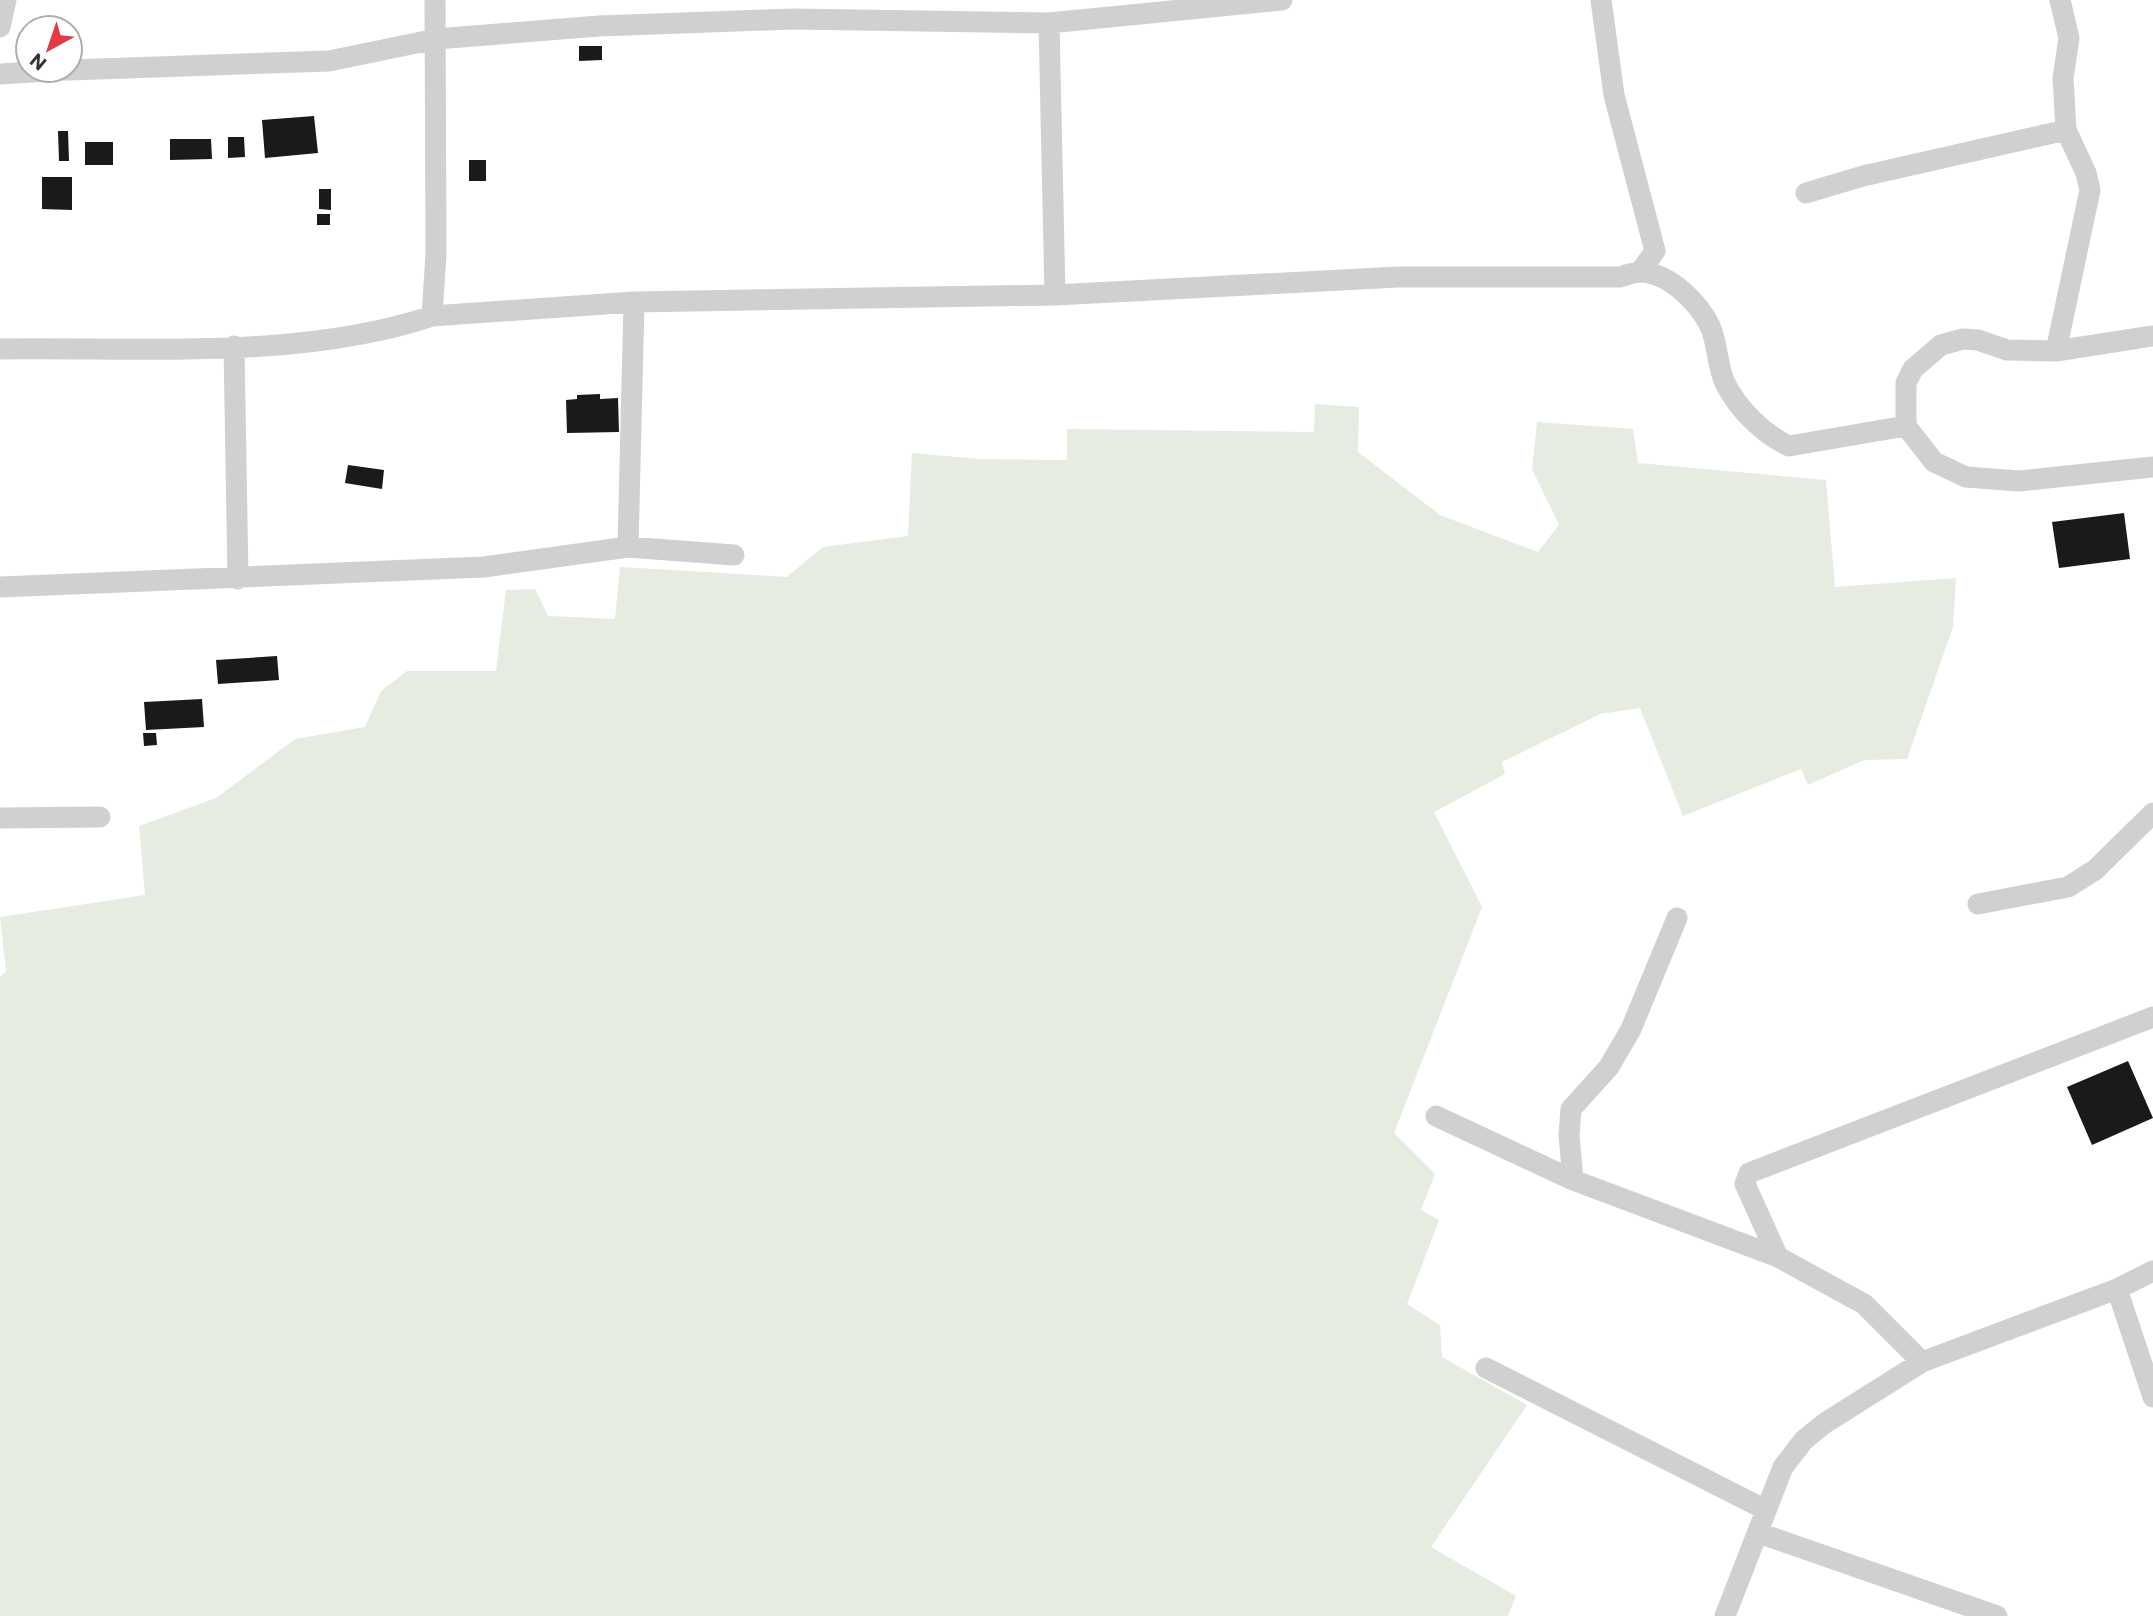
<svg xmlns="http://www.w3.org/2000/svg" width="2153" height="1616" font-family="Commissioner,sans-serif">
	<rect width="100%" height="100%" fill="#fff"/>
	<path fill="#e6ecdf" d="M1315 404 1359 407 1358 452 1440 515 1538 552 1559 525 1532 469 1537 422 1633 429 1638 463 1826 480 1835 587 1956 578 1953 627 1907 759 1864 760 1808 785 1801 769 1683 816 1640 708 1600 714 1502 762 1505 774 1434 812 1482 907 1394 1133 1435 1174 1421 1210 1439 1220 1407 1304 1440 1325 1442 1357 1527 1405 1431 1547 1516 1596 1508 1616H0V977L6 971 0 917 145 895 139 826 216 798 295 739 365 727 381 691 407 671H496L506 590 535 589 548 616 615 619 620 567 787 577 823 547 908 536 912 453 980 459 1067 460V429L1314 432Z"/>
	<path fill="#1a1a1a" d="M579 46H602V60L579 61Z
		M314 116 318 153 265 158 262 120Z
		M58 131H68L69 161H59Z
		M228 137H244L245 157 228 158Z
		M170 139H211L212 159 170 160Z
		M85 142H113V165H85Z
		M469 160H486V181H469Z
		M42 177H72V210L42 209Z
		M319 189H331V210L319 209Z
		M317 214H330V225H317Z
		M600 394V399L618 398 619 432 567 433 566 400 577 399V395Z
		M348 465 384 470 382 489 345 483Z
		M2124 513 2130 559 2059 568 2052 522Z
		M277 656 279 680 218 684 216 660Z
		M202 699 204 727 146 730 144 702Z
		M143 733H156L157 745 144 746Z
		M2128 1061 2153 1118 2092 1145 2067 1087Z"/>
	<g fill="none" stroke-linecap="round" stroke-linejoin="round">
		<path stroke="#d0d0d0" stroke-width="21" d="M1601 0 1614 95 1655 251 1640 272
			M2060 0 2069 38 2063 78 2066 130 2086 173 2090 190 2056 351 2007 350 1978 340 1963 339 1941 345 1913 369 1906 383V426L1934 462 1966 477 2019 481 2153 467
			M1049 23 1055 295
			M0 27 6 0
			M70 70 329 61 436 39 599 26 793 19 1049 23 1282 0
			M0 74 65 70
			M1806 193 1863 176 2066 130
			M432 316 634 302 1055 295 1398 277H1620C1626 275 1635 272 1641 272 1669 273 1698 302 1710 326 1718 344 1717 366 1725 383 1738 409 1763 434 1789 446L1906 426
			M234 346 238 579
			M0 349C137 347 302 360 432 316L436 254 435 0
			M2056 351 2153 336
			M628 547 634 302
			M0 587 484 567 628 547 734 555
			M0 818 100 817
			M1978 904 2068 887 2095 870 2153 813
			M1436 1116 1573 1180 1778 1257 1864 1304 1922 1362
			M1573 1180 1569 1135 1571 1109 1609 1067 1631 1029 1677 918
			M1778 1257 1745 1184 1749 1173 2153 1017
			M2117 1289 2153 1397
			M1486 1368 1766 1510
			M1759 1533 1997 1616
			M1725 1616 1783 1467 1804 1440 1825 1423 1922 1362 2117 1289 2153 1271"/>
	</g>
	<g transform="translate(49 49) rotate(220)"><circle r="33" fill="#ffffff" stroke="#adadad" stroke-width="2"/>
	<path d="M0-5L12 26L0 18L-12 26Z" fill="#e63946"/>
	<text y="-10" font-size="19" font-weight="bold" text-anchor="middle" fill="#333333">N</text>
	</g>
</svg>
